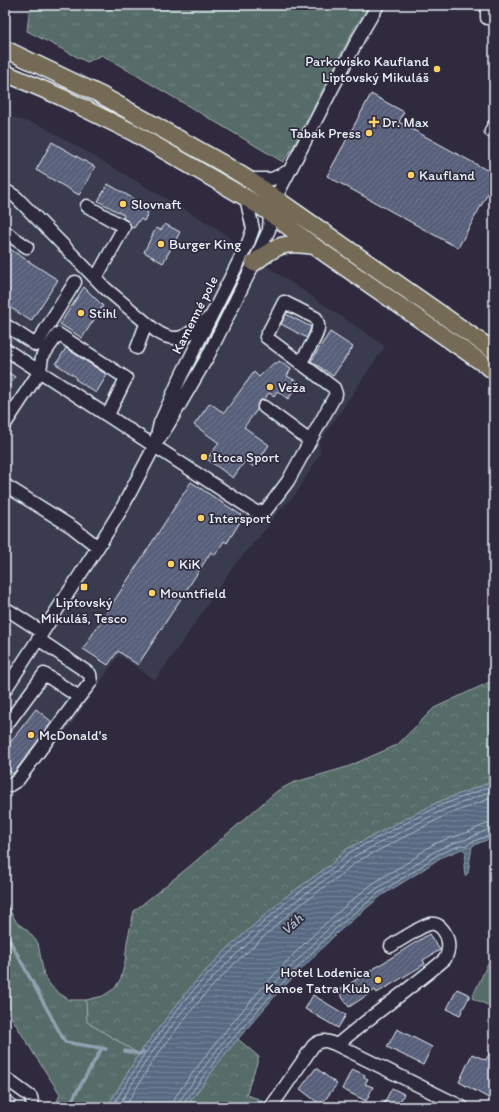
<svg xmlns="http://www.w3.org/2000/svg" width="499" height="1112" font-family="Itim,sans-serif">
	<defs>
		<pattern id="grass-tufts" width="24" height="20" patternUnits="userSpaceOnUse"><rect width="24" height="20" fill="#576c67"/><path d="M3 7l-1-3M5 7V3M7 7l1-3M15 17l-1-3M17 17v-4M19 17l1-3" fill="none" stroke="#6f817e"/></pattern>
		<pattern id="park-crowns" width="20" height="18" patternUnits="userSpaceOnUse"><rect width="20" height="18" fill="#576c67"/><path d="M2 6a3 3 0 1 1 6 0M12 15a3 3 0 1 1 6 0" fill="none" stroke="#6f817e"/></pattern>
		<pattern id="water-rules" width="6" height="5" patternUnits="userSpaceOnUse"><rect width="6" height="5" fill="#596b82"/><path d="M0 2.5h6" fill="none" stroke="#718194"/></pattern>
		<pattern id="building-hatch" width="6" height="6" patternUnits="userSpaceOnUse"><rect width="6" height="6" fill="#585e7a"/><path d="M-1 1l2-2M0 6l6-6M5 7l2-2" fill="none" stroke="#70768e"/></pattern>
	</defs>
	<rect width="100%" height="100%" fill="#2f2a3d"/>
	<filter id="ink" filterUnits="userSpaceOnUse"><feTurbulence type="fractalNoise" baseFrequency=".025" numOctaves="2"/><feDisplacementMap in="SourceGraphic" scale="8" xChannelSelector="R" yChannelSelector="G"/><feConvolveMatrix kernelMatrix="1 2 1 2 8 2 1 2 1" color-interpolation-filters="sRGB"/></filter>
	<g filter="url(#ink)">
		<path fill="#3b3a4f" d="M5 115 42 126 213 226 268 267 385 346 319 443 320 454 295 495 280 510 260 536 235 564 183 641 155 680 119 655 71 725 5 805Z"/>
		<path fill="url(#grass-tufts)" stroke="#a0aeb0" d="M35 5H370L355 27 292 149 283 162 102 55 87 62 27 31 29 14Z
			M5 899 10 911 17 923 27 930 38 943 44 976 51 986 60 994 70 1000H86L88 1022 139 1054 107 1107H55L60 1094 34 1054 5 1007Z"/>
		<path fill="url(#park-crowns)" stroke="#a0aeb0" d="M494 680V781L438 802 347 849 329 866 284 898 224 952 195 982 174 1008 139 1054 87 1022 86 1000 103 996 115 988 121 978 125 962 127 942 134 911 190 866 277 791 292 783 347 767 397 745 434 708Z
			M238 1039 259 1057 246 1095 259 1099 267 1105 266 1107H186L226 1053Z"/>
		<path fill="#576c67" stroke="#a0aeb0" d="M494 950V1008L472 998Z"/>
		<path fill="url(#water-rules)" stroke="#92a1b1" d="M494 781V837L472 846 468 873 465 876 464 866 466 852 462 849 440 858 418 873 381 896 337 933 275 996 226 1053 186 1107H107L139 1054 174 1008 195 982 224 952 284 898 329 866 347 849 438 802Z"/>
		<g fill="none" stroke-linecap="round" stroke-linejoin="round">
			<path stroke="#afbbc9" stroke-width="1" d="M112 1107 143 1056 177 1010 198 985 227 955 286 902 331 869 350 852 439 806 494 785
				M118 1107 147 1059 181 1013 202 989 231 959 289 906 334 873 353 857 441 811 494 790
				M125 1107 152 1062 186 1017 206 993 235 963 293 910 338 877 356 862 444 816 494 797
				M172 1107 175 1097C231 1020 295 944 371 885 383 876 397 869 410 861 417 856 424 850 432 845 442 840 453 837 463 834 473 831 483 823 494 823
				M178 1107 180 1100 219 1047 268 990 331 926 376 889 413 866 435 851 459 841 465 840 489 829H494
				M183 1107 184 1103 223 1050 272 994 334 930 379 893 416 870 437 855 461 845 467 846 471 842 494 834"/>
			<path stroke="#92a1b1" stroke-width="3.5" d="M5 932 65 1042 106 1049
				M125 1051 139 1054 143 1052
				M65 1107 72 1100 102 1048"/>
		</g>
		<path fill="url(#building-hatch)" stroke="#e8f1f8" d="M371 94 404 112 399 122 494 174V182L458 248 327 176Z
			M52 142 95 167 79 195 36 170Z
			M108 184 134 199 132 203 148 213 144 221 140 219 134 228 131 227 128 221 123 218 124 215 98 201Z
			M165 224 180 232 163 263 144 252 156 228 161 230Z
			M5 246 58 280 31 321 5 304Z
			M84 287 103 306 82 338 60 324Z
			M286 314 311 327 307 338 281 324Z
			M330 332 353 347 333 376 311 361Z
			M66 348 107 375 96 393 75 379 76 377 56 364Z
			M279 361 291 369 287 376 300 383 288 399 277 391 274 396 269 393 264 400H261L258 403 257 410 244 427 269 445 254 467 245 461 233 478 207 459 219 443 194 425 210 403 224 413 254 372 259 377 275 362 277 364Z
			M5 370 15 377 5 393Z
			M191 482 241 515 237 520 240 522 227 543 224 541 215 555 211 552 138 665 118 651 108 665 83 649Z
			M36 709 52 722 13 774 5 768V749Z
			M429 934 440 950 423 960 425 964 377 993 375 990 349 1007 338 991Z
			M457 989 470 995 460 1015 447 1009Z
			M313 995 346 1015 338 1028 305 1009Z
			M397 1029 432 1047 423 1065 387 1047Z
			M494 1044V1101L459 1082 472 1054 486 1060Z
			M316 1068 337 1084 321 1105 300 1089Z
			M352 1069 365 1075 364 1077 368 1079 365 1084 373 1087 366 1101 342 1089Z
			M392 1088 404 1094 397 1107H382Z
			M5 1092 16 1101 11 1107H5Z"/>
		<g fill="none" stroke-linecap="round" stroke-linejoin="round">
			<g stroke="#e8f1f8" stroke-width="15">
				<path id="minor" d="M487 18V5
					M494 125 491 131 494 133
					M248 179H272L289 171
					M5 190 16 197 105 288 156 331C181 348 191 331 210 317
					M276 197 359 37 378 5
					M87 206 124 227 96 278
					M5 232 27 247
					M7 326 36 345 75 282
					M137 348 146 324
					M5 349 256 512H260L267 509 288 481 336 394 334 388 266 337 284 302 316 318C317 321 319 325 318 328 318 336 305 355 300 363
					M264 407 310 441
					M5 424 40 371 42 357 58 334 126 378 108 415
					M157 436 160 423 181 376 248 243 253 229 246 198
					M5 485 72 527 98 547
					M5 608 42 632
					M5 690 98 547 122 508 155 445 168 425 208 356 254 263 267 234 269 230 270 213
					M5 727 44 674 79 697 91 682 90 674 38 639
					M5 786 10 785 18 780 79 697
					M337 1045C372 1015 410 989 445 959 449 951 450 944 446 935 437 917 426 924 412 933 405 937 398 941 391 946
					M5 1078 31 1097 33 1107
					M271 1107 313 1046C321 1038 328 1041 337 1045L462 1107"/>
			</g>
			<g stroke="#e8f1f8" stroke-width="19">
				<path id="major" d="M5 49 101 95 222 163 248 179 494 351
					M5 73 61 97 134 133 248 199 270 213 314 246 494 371
					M254 263C277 245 284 241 314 246"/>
			</g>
			<use href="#minor" stroke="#2f2a3d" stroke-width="12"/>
			<use href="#major" stroke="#756a55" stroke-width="16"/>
		</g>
	</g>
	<g fill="#ffd166" stroke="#2f2a3d" stroke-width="1.5">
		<circle cx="437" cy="69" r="4"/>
		<path d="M372 116h4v4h4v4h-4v4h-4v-4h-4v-4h4z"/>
		<circle cx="369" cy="133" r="4"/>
		<circle cx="411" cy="175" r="4"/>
		<circle cx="123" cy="204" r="4"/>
		<circle cx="161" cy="244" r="4"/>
		<circle cx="81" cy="313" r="4"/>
		<circle cx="270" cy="387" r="4"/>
		<circle cx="204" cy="457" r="4"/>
		<circle cx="201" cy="518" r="4"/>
		<circle cx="171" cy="564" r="4"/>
		<rect x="80" y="583" width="8" height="8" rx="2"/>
		<circle cx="152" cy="593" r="4"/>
		<circle cx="31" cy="735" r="4"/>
		<circle cx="378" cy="980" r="4"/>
	</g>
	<g text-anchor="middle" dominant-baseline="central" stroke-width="3.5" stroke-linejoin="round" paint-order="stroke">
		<g font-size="14" fill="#e8f1f8" stroke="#2f2a3d" text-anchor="start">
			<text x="429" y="61" text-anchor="end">Parkovisko Kaufland<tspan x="429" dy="16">Liptovský Mikuláš</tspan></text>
			<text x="382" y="122">Dr. Max</text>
			<text x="361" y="133" text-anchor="end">Tabak Press</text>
			<text x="419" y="175">Kaufland</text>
			<text x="131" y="204">Slovnaft</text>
			<text x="169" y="244">Burger King</text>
			<text x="89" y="313">Stihl</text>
			<text x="278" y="387">Veža</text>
			<text x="212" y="457">Itoca Sport</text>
			<text x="209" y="518">Intersport</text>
			<text x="179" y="564">KiK</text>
			<text x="160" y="593">Mountfield</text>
			<text x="84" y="602" text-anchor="middle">Liptovský<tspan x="84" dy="16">Mikuláš, Tesco</tspan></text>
			<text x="39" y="735">McDonald's</text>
			<text x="370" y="972" text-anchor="end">Hotel Lodenica<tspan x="370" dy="16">Kanoe Tatra Klub</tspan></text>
		</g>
		<g font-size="14" fill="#e8f1f8" stroke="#2f2a3d">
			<text transform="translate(195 315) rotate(-63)">Kamenné pole</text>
		</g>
		<g font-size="15" font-style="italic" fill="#a8b5c3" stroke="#2f2a3d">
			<text transform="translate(292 924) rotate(-43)">Váh</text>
		</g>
	</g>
	<rect width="499" height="1112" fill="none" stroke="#2f2a3d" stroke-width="20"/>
	<rect x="10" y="10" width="479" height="1092" fill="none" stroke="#e8f1f8" stroke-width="1.5" filter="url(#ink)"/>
</svg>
